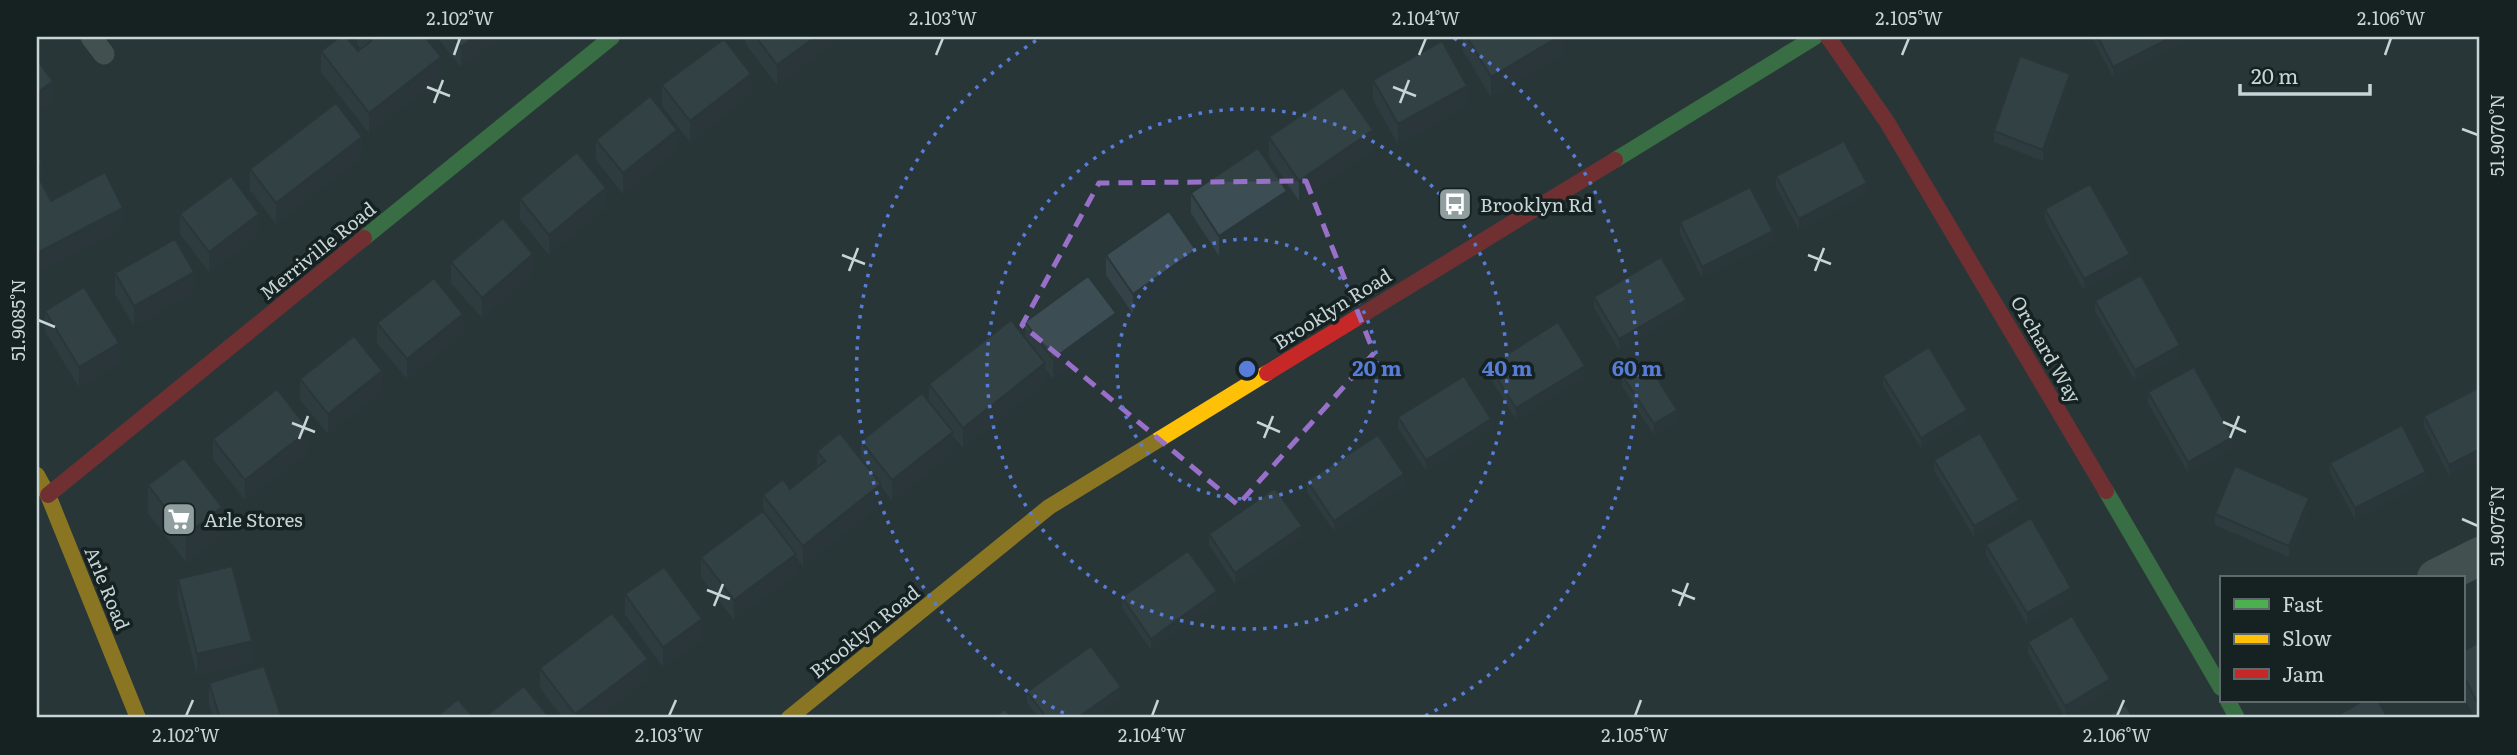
<svg xmlns="http://www.w3.org/2000/svg" width="2517" height="755" font-family="Literata,serif">
	<rect width="100%" height="100%" fill="#293738"/>
	<g fill="none" stroke-linecap="round" stroke-linejoin="round">
		<path stroke="#60716e" stroke-width="21" d="M91 37 104 54"/>
		<path stroke="#60716e" stroke-width="38" d="M2436 578 2480 556"/>
		<path stroke="#4caf50" stroke-width="16" d="M1615 160 1815 37
			M364 238 612 37
			M2106 491 2221 688
			M2228 701 2237 718"/>
		<path stroke="#ffc107" stroke-width="16" d="M37 475 48 495 138 718
			M789 718 1049 507 1267 373"/>
		<path stroke="#c62828" stroke-width="16" d="M1828 37 1887 122 2106 491
			M1267 373 1615 160
			M48 495 364 238"/>
	</g>
	<path fill="#344347" d="M357 37H425L441 77 369 133 321 72V51H358L361 49 357 44Z
		M437 37H500L461 67Z
		M745 37H834V43L777 85 745 43Z
		M1463 37H1563V54L1491 97 1463 51Z
		M2092 37H2184V41L2113 77Z
		M1373 80 1467 106 1398 144 1373 100Z
		M662 85 751 95 690 142 662 106Z
		M2070 85 2043 161 1994 142V131Z
		M1269 137 1373 151 1299 201 1269 157Z
		M596 140 677 150 623 194 596 160Z
		M362 157 276 224 250 190V169Z
		M1776 176 1867 194 1799 230 1776 187Z
		M1191 193 1287 211 1219 256 1191 213Z
		M520 199 606 208 549 255 520 219Z
		M2045 209 2130 265 2084 290 2045 220Z
		M180 214 259 235 209 272 180 234Z
		M1680 222 1773 242 1702 278 1680 233Z
		M1106 255 1196 270 1133 314 1106 275Z
		M451 262 533 274 482 318 451 283Z
		M115 273 194 292 134 326 115 294Z
		M1594 297 1686 311 1619 350 1594 308Z
		M2095 301 2180 356 2135 381 2095 311Z
		M45 311 119 363 79 387 45 331Z
		M1025 322 1116 333 1053 379 1045 368V383L963 448 953 436V453L892 501 881 486V504L803 567 796 557V574L734 620 701 577V557L763 512V495L790 489 817 467V451L861 460V441L929 402V384L1025 338Z
		M377 323 463 334 407 379 377 343Z
		M1489 366 1585 377 1516 419 1489 376Z
		M1622 375 1677 420 1654 435 1622 386Z
		M1883 376 1967 420 1921 448 1883 386Z
		M300 379 382 391 328 434 300 400Z
		M2480 387 2449 476 2424 427V416Z
		M2148 392 2233 448 2188 473 2148 403Z
		M1398 417 1491 429 1426 471 1398 428Z
		M213 439 309 451 245 500 213 459Z
		M1934 460 2019 511 1974 537 1934 470Z
		M2330 463 2426 482 2355 519 2330 473Z
		M1307 481 1404 485 1334 531 1307 492Z
		M148 485 222 535 186 562 148 513Z
		M2309 509 2289 557 2215 525V514Z
		M1209 534 1302 537 1235 584 1209 545Z
		M1986 545 2071 598 2027 624 1986 555Z
		M178 579 252 662 197 675 178 600Z
		M625 594 702 640 663 667 625 614Z
		M1122 597 1217 602 1151 650 1122 608Z
		M2028 642 2110 690 2065 717 2028 653Z
		M2480 642V718H2475L2463 695V651Z
		M540 668 648 679 597 718H563L540 688Z
		M209 683 282 718H214L209 704Z
		M1027 692 1121 697 1092 718H1039L1027 703Z"/>
	<path fill="#2a373a" d="M474 37H500L461 67V47Z
		M815 37H834V43L777 85V65Z
		M866 37H874L866 43Z
		M1558 37H1563V54L1491 97V77Z
		M2172 37H2184V41L2113 77V67Z
		M441 57V77L369 133V113Z
		M751 74V95L690 142V121Z
		M2070 74V85L2043 161V150Z
		M53 81V101L37 113V93Z
		M1467 86V106L1398 144V124Z
		M677 130V150L623 194V173Z
		M1373 130V151L1299 201V181Z
		M362 137V157L276 224V203Z
		M42 162V182L37 185V165Z
		M1867 183V194L1799 230V219Z
		M606 188V208L549 255V235Z
		M1287 191V211L1219 256V236Z
		M123 208V228L37 274V253Z
		M259 214V235L209 272V252Z
		M1773 231V242L1702 278V267Z
		M1196 250V270L1133 314V294Z
		M533 254V274L482 318V298Z
		M2130 254V265L2084 290V279Z
		M194 272V292L134 326V306Z
		M1686 300V311L1619 350V339Z
		M1116 313V333L1053 379V359Z
		M463 314V334L407 379V359Z
		M119 343V363L79 387V367Z
		M2180 345V356L2135 381V370Z
		M1045 363V383L963 448V428Z
		M1585 366V377L1516 419V408Z
		M382 371V391L328 434V414Z
		M1677 410V420L1654 435V424Z
		M1967 410V420L1921 448V438Z
		M1491 419V429L1426 471V460Z
		M309 430V451L245 500V480Z
		M953 432V453L892 501V480Z
		M2233 437V448L2188 473V462Z
		M2480 449V460L2449 476V465Z
		M2426 472V482L2355 519V508Z
		M1404 474V485L1334 531V521Z
		M881 484V504L803 567V546Z
		M2309 498V509L2289 557V546Z
		M2019 500V511L1974 537V526Z
		M222 507V535L186 562V535Z
		M1302 526V537L1235 584V573Z
		M796 554V574L734 620V600Z
		M2071 588V598L2027 624V613Z
		M1217 591V602L1151 650V639Z
		M702 619V640L663 667V647Z
		M252 641V662L197 675V654Z
		M648 659V679L597 718H575V714Z
		M2110 679V690L2065 717V706Z
		M1121 687V697L1092 718H1077Z
		M2480 703V718H2478V704Z"/>
	<path fill="#3c4e53" stroke="#2a373a" stroke-width="2" d="M340 37H346L358 51 371 41 368 37H425L441 57 369 113 321 51Z
		M453 37H474L461 47Z
		M756 37H815L777 65Z
		M1467 37H1558L1491 77Z
		M2098 37H2172L2113 67Z
		M724 39 751 74 690 121 662 85Z
		M1442 41 1467 86 1398 124 1373 80Z
		M2020 56 2070 74 2043 150 1994 131Z
		M37 60 53 81 37 93Z
		M1343 87 1373 130 1299 181 1269 137Z
		M650 96 677 130 623 173 596 140Z
		M336 103 362 137 276 203 250 169Z
		M1844 141 1867 183 1799 219 1776 176Z
		M1258 148 1287 191 1219 236 1191 193Z
		M37 152 42 162 37 165Z
		M577 152 606 188 549 235 520 199Z
		M105 172 123 208 37 253V174L51 201Z
		M231 176 259 214 209 252 180 214Z
		M2090 184 2130 254 2084 279 2045 209Z
		M1750 187 1773 231 1702 267 1680 222Z
		M1169 211 1196 250 1133 294 1106 255Z
		M503 218 533 254 482 298 451 262Z
		M175 239 194 272 134 306 115 273Z
		M1661 257 1686 300 1619 339 1594 297Z
		M2141 275 2180 345 2135 370 2095 301Z
		M1088 276 1116 313 1053 359 1025 322Z
		M434 278 463 314 407 359 377 323Z
		M84 287 119 343 79 367 45 311Z
		M1011 320 1045 363 963 428 929 384Z
		M1558 322 1585 366 1516 408 1489 366Z
		M354 336 382 371 328 414 300 379Z
		M1929 347 1967 410 1921 438 1883 376Z
		M1646 360 1677 410 1654 424 1622 375Z
		M2194 367 2233 437 2188 462 2148 392Z
		M1464 376 1491 419 1426 460 1398 417Z
		M2480 387V449L2449 465 2424 416Z
		M277 389 309 430 245 480 213 439Z
		M922 393 953 432 892 480 861 441Z
		M2402 425 2426 472 2355 508 2330 463Z
		M840 433 881 484 803 546 763 495 783 479 790 489 825 461 817 451Z
		M1980 433 2019 500 1974 526 1934 460Z
		M1378 435 1404 474 1334 521 1307 481Z
		M184 458 222 507 186 535 148 485Z
		M2235 466 2309 498 2289 546 2215 514Z
		M1275 488 1302 526 1235 573 1209 534Z
		M763 511 796 554 734 600 701 557Z
		M2031 518 2071 588 2027 613 1986 545Z
		M1188 551 1217 591 1151 639 1122 597Z
		M232 566 252 641 197 654 178 579Z
		M664 567 702 619 663 647 625 594Z
		M612 613 648 659 575 714 540 668Z
		M2072 616 2110 679 2065 706 2028 642Z
		M2480 642V703L2478 704 2463 675V651Z
		M1091 646 1121 687 1077 718H1047L1027 692Z
		M264 666 282 718H220L209 683Z
		M524 686 550 718H489L487 715Z
		M458 699 474 718H435Z
		M2363 701H2378L2388 718H2333Z
		M2126 705 2133 718H2103Z
		M1005 709 1012 718H992Z"/>
	<path d="M0 0H2517V755H0ZM1306 181 1374 353 1238 505 1022 325 1099 183Z" fill="#293738" fill-opacity=".55" fill-rule="evenodd"/>
	<path fill="none" stroke="#9970c9" stroke-width="5" stroke-dasharray="14 9" stroke-linejoin="round" d="M1306 181 1374 353 1238 505 1022 325 1099 183Z"/>
	<path fill="none" stroke="#c7d5d7" stroke-width="2.5" d="M454 55 460 38M936 55 943 38M1419 55 1426 38M1902 55 1909 38M2385 55 2391 38M427 87 450 96M1393 87 1416 96M434 103 443 80M1400 103 1409 80M2462 129 2478 135M842 255 865 264M1808 255 1831 264M849 271 858 248M1815 271 1824 248M38 320 55 327M1257 422 1280 432M2223 422 2246 432M292 423 315 432M1264 438 1273 416M2230 438 2239 416M299 439 308 416M2462 519 2478 526M707 590 730 599M1672 590 1695 599M714 606 723 584M1679 606 1688 583M186 716 193 700M669 716 676 700M1152 716 1158 700M1635 716 1641 700M2117 716 2124 700"/>
	<g fill="none" stroke="#587dd8" stroke-width="3.5" stroke-dasharray="3.5 7">
		<circle cx="1247" cy="369" r="130"/>
		<circle cx="1247" cy="369" r="260"/>
		<path d="M1073 718A390 390 0 0 1 1040 38M1454 38A390 390 0 0 1 1421 718"/>
	</g>
	<defs>
		<g id="bus-square" transform="scale(1.75)"><rect x="-9" y="-9" width="18" height="18" rx="4" fill="#909e9f" stroke="#162121"/><path d="M-5-6H5V4H4V6H2V4H-2V6H-4V4H-5ZM-3.5-4V0h7V-4ZM-3.5 1.2v1.5H-2V1.2ZM2 1.2v1.5H3.5V1.2Z" fill="#fff"/></g>
		<g id="supermarket-square" transform="scale(1.75)"><rect x="-9" y="-9" width="18" height="18" rx="4" fill="#909e9f" stroke="#162121"/><path d="M-6-5.5h2.5l.6 2H6L4.5 2H-2.5L-4.4-4H-6ZM-1.5 3.2a1.3 1.3 0 1 0 .1 0ZM3 3.2a1.3 1.3 0 1 0 .1 0Z" fill="#fff"/></g>
	</defs>
	<g fill-rule="evenodd">
		<use href="#bus-square" x="1455" y="204"/>
		<use href="#supermarket-square" x="179" y="519"/>
	</g>
	<g text-anchor="middle" dominant-baseline="central" stroke-width="7" stroke-linejoin="round" paint-order="stroke">
		<g font-size="19" fill="#c7d5d7" stroke="#162121" text-anchor="start">
			<text x="1480" y="204">Brooklyn Rd</text>
			<text x="204" y="519">Arle Stores</text>
		</g>
		<g font-size="19" fill="#c7d5d7" stroke="#162121">
			<text transform="translate(317 250) rotate(-39)">Merriville Road</text>
			<text transform="translate(1332 308) rotate(-32)">Brooklyn Road</text>
			<text transform="translate(2047 349) rotate(60)">Orchard Way</text>
			<text transform="translate(108 588) rotate(68)">Arle Road</text>
			<text transform="translate(864 631) rotate(-39)">Brooklyn Road</text>
		</g>
	</g>
	<circle cx="1247" cy="369" r="10" fill="#587dd8" stroke="#162121" stroke-width="3.5"/>
	<g font-size="21" text-anchor="middle" font-weight="bold" fill="#587dd8" stroke="#162121" stroke-width="7" stroke-linejoin="round" paint-order="stroke">
		<text x="1377" y="376">20 m</text>
		<text x="1507" y="376">40 m</text>
		<text x="1637" y="376">60 m</text>
	</g>
	<rect width="2517" height="755" fill="none" stroke="#162121" stroke-width="77"/>
	<rect x="2220" y="576" width="245" height="126" fill="#162121" stroke="#5d696a" stroke-width="2"/>
	<rect x="2234" y="599" width="35" height="10" fill="#4caf50" stroke="#5d696a" stroke-width="2"/>
	<text x="2282" y="612" font-size="21" fill="#c7d5d7">Fast</text>
	<rect x="2234" y="634" width="35" height="10" fill="#ffc107" stroke="#5d696a" stroke-width="2"/>
	<text x="2282" y="646" font-size="21" fill="#c7d5d7">Slow</text>
	<rect x="2234" y="669" width="35" height="10" fill="#c62828" stroke="#5d696a" stroke-width="2"/>
	<text x="2282" y="682" font-size="21" fill="#c7d5d7">Jam</text>
	<path d="M2240 84v10h130v-10" fill="none" stroke="#c7d5d7" stroke-width="3.5"/>
	<text x="2251" y="84" font-size="21" fill="#c7d5d7" stroke="#162121" stroke-width="5" paint-order="stroke">20 m</text>
	<rect x="38" y="38" width="2440" height="678" fill="none" stroke="#c7d5d7" stroke-width="2.5"/>
	<g font-size="18" text-anchor="middle" fill="#c7d5d7">
		<text x="460" y="25">2.102°W</text>
		<text x="943" y="25">2.103°W</text>
		<text x="1426" y="25">2.104°W</text>
		<text x="1909" y="25">2.105°W</text>
		<text x="2391" y="25">2.106°W</text>
		<text transform="translate(2498 135) rotate(-90)" y="6">51.9070°N</text>
		<text transform="translate(19 320) rotate(-90)" y="6">51.9085°N</text>
		<text transform="translate(2498 526) rotate(-90)" y="6">51.9075°N</text>
		<text x="186" y="742">2.102°W</text>
		<text x="669" y="742">2.103°W</text>
		<text x="1152" y="742">2.104°W</text>
		<text x="1635" y="742">2.105°W</text>
		<text x="2117" y="742">2.106°W</text>
	</g>
</svg>
